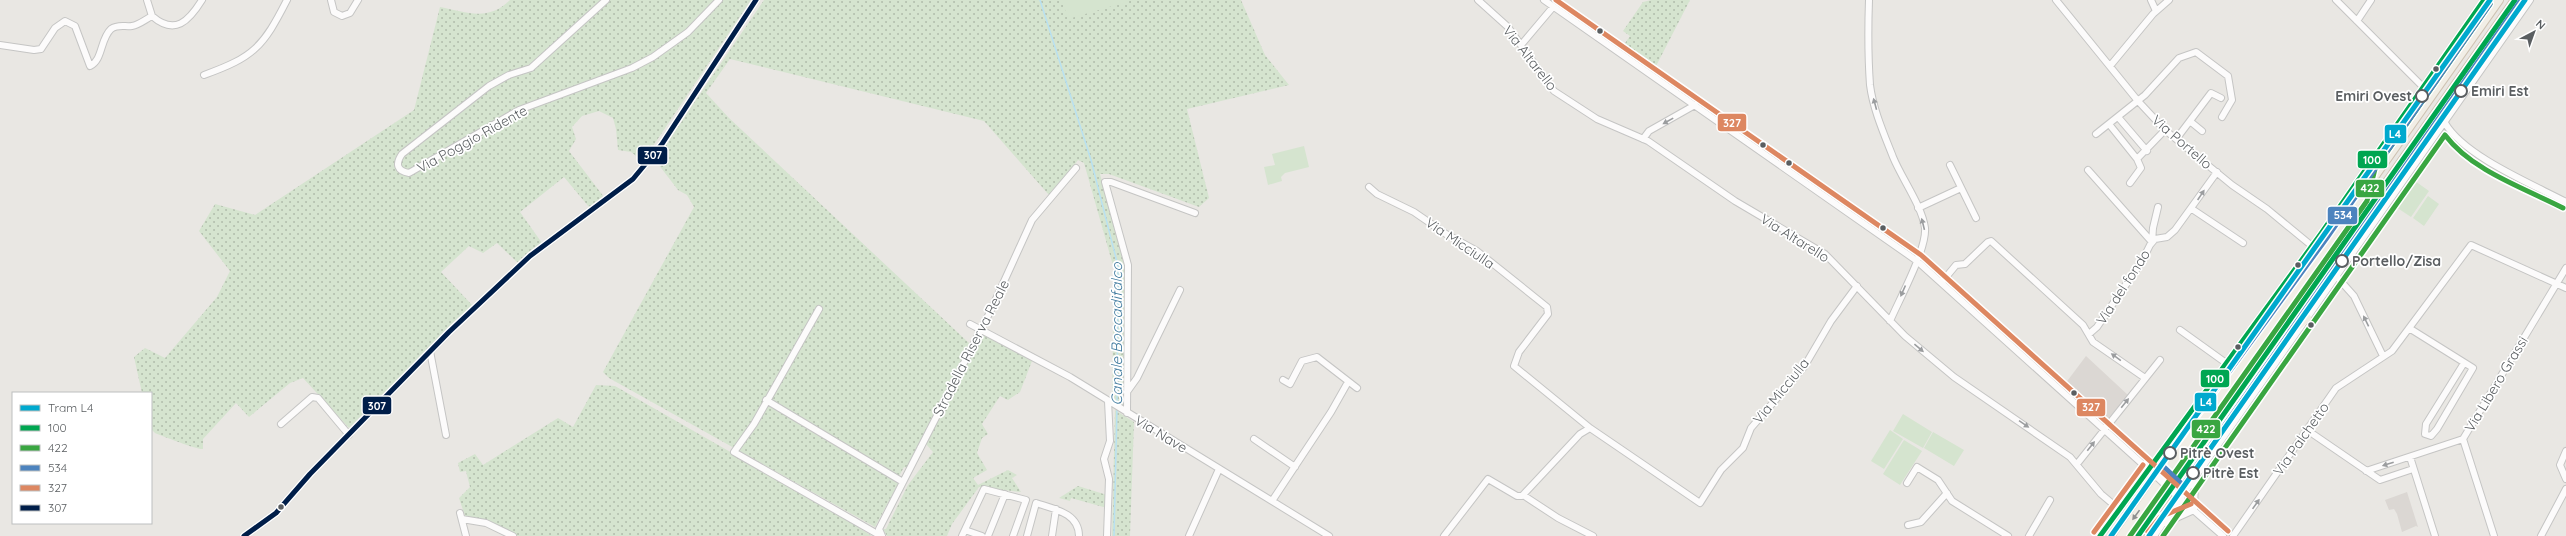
<svg xmlns="http://www.w3.org/2000/svg" width="2566" height="536" font-family="Quicksand,sans-serif">
	<defs>
		<pattern id="grass-dots" width="8" height="8" patternUnits="userSpaceOnUse"><rect width="8" height="8" fill="#d5e4cf"/><path d="M2 2h.1M6 6h.1" fill="none" stroke="#b0bcab" stroke-width="1.8" stroke-linecap="round"/></pattern>
	</defs>
	<rect width="100%" height="100%" fill="#e9e7e3"/>
	<path fill="#dbd7d3" d="M2086 356 2128 395 2106 421 2065 384Z
		M2407 492 2418 527 2416 526 2402 532 2397 514 2394 509 2389 510 2385 500Z"/>
	<path fill="url(#grass-dots)" d="M510 0H751L643 161 631 152 618 150 616 129 613 118 599 111 582 116 572 127 576 139 569 151 604 197 589 207 564 177 520 212 542 243 518 263 497 243 483 253 469 246 441 272 472 305 349 428 303 378 290 383 249 417 236 403 203 439V449C198 450 162 436 155 433L151 429V393H142L134 357 145 348 165 358 217 297 230 271 199 231 215 204 255 215 414 110 440 7C466 12 488 22 510 0Z
		M764 0H1241L1265 55 1289 85 1187 109 1209 198 1199 207 1109 174H1100L1124 263V408L1112 400 1114 269 1084 163 1078 160 1061 184 1049 195 984 121 730 59 706 93 729 118 970 344 907 468 904 467 897 480 899 482 875 527 609 378 603 372 694 207 687 195 678 190 655 160Z
		M1651 0H1690L1655 68 1623 46 1630 36 1623 31 1643 2Z
		M982 334 1032 361 1020 392 1008 400 1000 396 982 424 988 434 982 438 977 453 987 470 973 478 978 485 1008 470 1017 475 1012 478 1021 492 979 487 952 524 947 536H887L883 529H886L908 485 933 452 926 444Z
		M596 385 615 386 825 506 872 536H515L498 525 465 516 459 498 470 487 466 471 460 472 458 463 475 454 483 465 558 418 573 427Z
		M1115 410 1134 422 1130 536H1112Z
		M1078 486 1107 495V508L1071 498 1070 501 1059 498Z"/>
	<path fill="#d5e4cf" d="M1062 0H1133L1068 19Z
		M1304 146 1309 167 1285 173 1281 177 1282 181 1268 185 1264 167 1275 165 1272 154Z
		M2415 181 2429 191 2411 217 2396 207Z
		M2428 196 2439 204 2424 226 2413 218Z
		M1903 414 1932 432 1923 448 1893 431Z
		M1890 430 1903 439 1884 469 1871 461Z
		M1933 432 1964 450 1954 466 1924 448Z
		M1904 440 1922 451 1900 485 1883 474Z"/>
	<g fill="none" stroke-linecap="round" stroke-linejoin="round">
		<path stroke="#b9e1f1" stroke-width="1.5" d="M1040 0 1091 160 1118 266 1117 403
			M1114 536 1117 408"/>
		<g stroke="#c5c5c4" stroke-width="8">
			<path id="minor" d="M147 0 152 16C175 36 189 21 202 0
				M331 0 334 12 342 16 350 13 358 0
				M606 0 531 68 509 75 489 86 402 154C395 164 397 171 409 173L519 110 632 68 653 57 688 32 719 0
				M1478 0 1508 27 1554 91 1597 119 1648 141 1735 201 1825 254 1905 336 1954 377 2070 457 2101 494 2120 510
				M1544 0 1917 261 2158 478
				M1869 0C1868 28 1868 57 1870 85 1873 109 1884 134 1893 157 1902 179 1922 206 1925 228 1927 249 1899 300 1890 321
				M2056 0 2138 101 2165 130 2232 185 2267 209 2312 246
				M2151 0 2156 11
				M2336 0 2423 87
				M2357 21 2371 0
				M0 45 34 50 41 49 55 28 65 21 75 26 90 66C103 60 100 39 111 29 118 24 125 27 132 26 139 25 146 19 152 16
				M1521 45 1553 7
				M2110 66 2153 14 2169 0
				M204 75C254 57 263 47 287 0
				M2118 117 2147 151
				M2191 122 2202 131
				M2445 123C2464 156 2532 184 2566 202
				M2109 124 2137 159
				M2096 134 2145 95 2179 58 2196 52 2228 76 2232 100 2222 117
				M2177 138 2211 93 2221 98
				M1643 139 1649 131 1695 105
				M1950 165 1976 218
				M2088 170 2152 242
				M2130 183 2141 168 2137 159 2165 130
				M1369 187 1377 194 1414 212 1446 234 1477 251 1547 307 1548 314 1519 352 1514 366 1590 428
				M1918 208 1961 188
				M2192 209 2243 243
				M2152 242 2153 228 2158 207
				M2337 277 2354 296 2383 356
				M1942 282 1956 265 1965 264 1988 242 1991 241 2083 325 2093 342 2145 378
				M819 309 754 424 734 452 881 536
				M970 324 1070 377 1329 536
				M2409 328 2473 368 2437 429 2431 436 2425 434 2426 424 2464 363
				M2180 330 2226 363
				M2089 334 2097 327 2142 261 2150 245 2155 239 2167 237 2175 230 2217 172
				M430 351 446 435
				M1283 380 1290 384 1302 361 1317 357 1357 388
				M1127 392 1137 378 1180 290
				M766 400 903 482
				M1127 413 1128 265 1105 182H1111L1195 213
				M281 424 312 397 318 398 349 435
				M2307 430 2380 480 2413 469
				M1254 439 1295 467
				M2566 451 2560 465 2566 479
				M2410 457 2435 536
				M2077 464 2160 360
				M2366 471 2463 439
				M1907 483 1917 467 1938 480 1952 501 2008 536
				M2175 494 2223 536
				M1523 495 1558 518 1593 536
				M1272 501 1331 412 1348 382
				M2194 510 2195 480
				M460 513 466 536
				M462 519 486 523 513 536
				M2165 523 2194 510
				M1908 525 1921 522 1947 493
				M965 530 982 536
				M244 536 276 513 310 474 449 332 530 256 633 179 662 144 756 0
				M882 536 879 529 991 310 1032 220 1076 168
				M962 536 984 489 1026 500 1013 536
				M988 536 1005 494
				M1027 536 1036 503C1054 509 1079 513 1079 536
				M1052 536 1056 509
				M1107 536 1109 479 1104 459 1110 441 1108 401
				M1189 536 1219 469
				M1444 536 1488 479 1517 496H1522L1580 434 1590 428 1700 503 1721 470 1743 448 1751 428 1804 367 1831 321 1857 286
				M2029 536 2050 500
				M2100 536 2320 235 2484 0
				M2154 536 2530 0
				M2233 536 2336 388 2392 351 2471 245 2566 288
				M2494 536 2463 439 2566 268
				M2541 536 2566 489"/>
		</g>
		<g stroke="#cfc3b3" stroke-width="10">
			<path id="major" d="M2362 193 2368 166
				M2282 339 2307 318
				M2121 536 2499 0
				M2138 536 2515 0"/>
		</g>
		<use href="#minor" stroke="#fcfbfb" stroke-width="6"/>
		<use href="#major" stroke="#f1eee6" stroke-width="8"/>
		<g stroke="#c5c5c4" stroke-width="8" stroke-linecap="butt">
			<path id="minor-bridge" d="M2160 473 2178 490
				M2158 478 2175 494"/>
		</g>
		<use href="#minor-bridge" stroke="#fcfbfb" stroke-width="6"/>
		<g stroke="#fff" stroke-width="8">
			<path id="bus-1" d="M2100 536 2320 235 2484 0
				M2138 536 2515 0"/>
		</g>
		<g stroke="#fff" stroke-width="8">
			<path id="bus-2" d="M2130 536 2367 201 2375 169 2490 4
				M2163 536 2445 135C2472 171 2524 188 2563 208"/>
		</g>
		<g stroke="#fff" stroke-width="8">
			<path id="bus-3" d="M2490 4 2326 239 2164 461 2163 466 2183 485 2521 0"/>
		</g>
		<g stroke="#fff" stroke-width="8">
			<path id="bus-4" d="M1556 0 1921 255 2228 531
				M2094 532 2143 465
				M2148 532 2160 517 2191 504"/>
		</g>
		<g stroke="#fff" stroke-width="8">
			<path id="bus-5" d="M244 536 276 513 310 474 449 332 530 256 633 179 662 144 756 0"/>
		</g>
		<use href="#bus-1" stroke="#00a651" stroke-width="5"/>
		<use href="#bus-2" stroke="#39a641" stroke-width="5"/>
		<use href="#bus-3" stroke="#4c83be" stroke-width="5"/>
		<use href="#bus-4" stroke="#dd8761" stroke-width="5"/>
		<use href="#bus-5" stroke="#001e49" stroke-width="5"/>
		<g stroke="#fff" stroke-width="8">
			<path id="tram-1" d="M2111 536 2490 0
				M2149 536 2525 0"/>
		</g>
		<use href="#tram-1" stroke="#00a9ce" stroke-width="5"/>
	</g>
	<defs><path id="oneway-solid" d="M-6-.8H1V-3.2L6.5 0L1 3.2V.8H-6Z"/></defs>
	<g fill="#9b9d9f">
		<use href="#oneway-solid" transform="translate(1875 104) rotate(-105)"/>
		<use href="#oneway-solid" transform="translate(1668 121) rotate(151)"/>
		<use href="#oneway-solid" transform="translate(2201 195) rotate(-56)"/>
		<use href="#oneway-solid" transform="translate(1923 224) rotate(-104)"/>
		<use href="#oneway-solid" transform="translate(1903 291) rotate(114)"/>
		<use href="#oneway-solid" transform="translate(2366 321) rotate(-116)"/>
		<use href="#oneway-solid" transform="translate(1919 348) rotate(40)"/>
		<use href="#oneway-solid" transform="translate(2116 357) rotate(-144)"/>
		<use href="#oneway-solid" transform="translate(2125 403) rotate(-51)"/>
		<use href="#oneway-solid" transform="translate(2024 424) rotate(34)"/>
		<use href="#oneway-solid" transform="translate(2091 446) rotate(-52)"/>
		<use href="#oneway-solid" transform="translate(2388 464) rotate(162)"/>
		<use href="#oneway-solid" transform="translate(2256 504) rotate(-55)"/>
	</g>
	<use fill="#8f9090" href="#oneway-solid" transform="translate(2136 515) rotate(126)"/>
	<g fill="#5a5e61" stroke="#fff" stroke-width="1.5">
		<circle cx="1600" cy="31" r="3.5"/>
		<circle cx="2436" cy="69" r="3.5"/>
		<circle cx="1763" cy="145" r="3.5"/>
		<circle cx="1789" cy="163" r="3.5"/>
		<circle cx="1883" cy="228" r="3.5"/>
		<circle cx="2298" cy="265" r="3.5"/>
		<circle cx="2311" cy="325" r="3.5"/>
		<circle cx="2238" cy="347" r="3.5"/>
		<circle cx="2074" cy="393" r="3.5"/>
		<circle cx="281" cy="507" r="3.5"/>
	</g>
	<g fill="#fff" stroke="#5a5e61" stroke-width="2">
		<circle cx="2461" cy="91" r="6"/>
		<circle cx="2422" cy="96" r="6"/>
		<circle cx="2342" cy="261" r="6"/>
		<circle cx="2170" cy="453" r="6"/>
		<circle cx="2193" cy="473" r="6"/>
	</g>
	<g text-anchor="middle" dominant-baseline="central" stroke-width="3.5" stroke-linejoin="round" paint-order="stroke">
		<g font-size="14" fill="#5a5e61" stroke="#fff">
			<text transform="translate(1530 58) rotate(52)">Via Altarello</text>
			<text transform="translate(472 139) rotate(-29)">Via Poggio Ridente</text>
			<text transform="translate(2182 142) rotate(41)">Via Portello</text>
			<text transform="translate(1795 238) rotate(32)">Via Altarello</text>
			<text transform="translate(1460 243) rotate(34)">Via Micciulla</text>
			<text transform="translate(2123 287) rotate(-57)">Via del fondo</text>
			<text transform="translate(971 348) rotate(-63)">Stradella Riserva Reale</text>
			<text transform="translate(2496 384) rotate(-59)">Via Libero Grassi</text>
			<text transform="translate(1781 391) rotate(-51)">Via Micciulla</text>
			<text transform="translate(1161 434) rotate(31)">Via Nave</text>
			<text transform="translate(2301 439) rotate(-55)">Via Palchetto</text>
		</g>
		<g font-size="14" font-weight="bold" fill="#5a5e61" stroke="#fff" text-anchor="start">
			<text x="2471" y="91">Emiri Est</text>
			<text x="2412" y="96" text-anchor="end">Emiri Ovest</text>
			<text x="2352" y="261">Portello/Zisa</text>
			<text x="2180" y="453">Pitrè Ovest</text>
			<text x="2203" y="473">Pitrè Est</text>
		</g>
		<g font-size="15" font-style="italic" fill="#427c9f" stroke="#fff">
			<text transform="translate(1116 334) rotate(-90)">Canale Boccadifalco</text>
		</g>
	</g>
	<g stroke="#fff" stroke-width="1.5">
		<rect x="1717" y="113" width="30" height="19" rx="4" fill="#dd8761"/>
		<rect x="2384" y="124" width="23" height="20" rx="4" fill="#00a9ce"/>
		<rect x="637" y="146" width="31" height="19" rx="4" fill="#001e49"/>
		<rect x="2357" y="150" width="31" height="19" rx="4" fill="#00a651"/>
		<rect x="2355" y="179" width="30" height="19" rx="4" fill="#39a641"/>
		<rect x="2327" y="206" width="31" height="19" rx="4" fill="#4c83be"/>
		<rect x="2200" y="369" width="30" height="19" rx="4" fill="#00a651"/>
		<rect x="2194" y="392" width="23" height="20" rx="4" fill="#00a9ce"/>
		<rect x="362" y="396" width="30" height="19" rx="4" fill="#001e49"/>
		<rect x="2076" y="398" width="30" height="19" rx="4" fill="#dd8761"/>
		<rect x="2191" y="419" width="30" height="20" rx="4" fill="#39a641"/>
	</g>
	<g font-size="11" text-anchor="middle" font-weight="bold" fill="#fff">
		<text x="1732" y="127">327</text>
		<text x="2395" y="138">L4</text>
		<text x="653" y="159">307</text>
		<text x="2372" y="164">100</text>
		<text x="2370" y="192">422</text>
		<text x="2343" y="219">534</text>
		<text x="2215" y="383">100</text>
		<text x="2206" y="406">L4</text>
		<text x="377" y="410">307</text>
		<text x="2091" y="411">327</text>
		<text x="2206" y="433">422</text>
	</g>
	<rect x="12" y="392" width="140" height="132" fill="#ffffff" stroke="#bdbfc0"/>
	<rect x="20" y="405" width="20" height="6" fill="#00a9ce" stroke="#bdbfc0"/>
	<text x="48" y="412" font-size="12" fill="#5a5e61">Tram L4</text>
	<rect x="20" y="425" width="20" height="6" fill="#00a651" stroke="#bdbfc0"/>
	<text x="48" y="432" font-size="12" fill="#5a5e61">100</text>
	<rect x="20" y="445" width="20" height="6" fill="#39a641" stroke="#bdbfc0"/>
	<text x="48" y="452" font-size="12" fill="#5a5e61">422</text>
	<rect x="20" y="465" width="20" height="6" fill="#4c83be" stroke="#bdbfc0"/>
	<text x="48" y="472" font-size="12" fill="#5a5e61">534</text>
	<rect x="20" y="485" width="20" height="6" fill="#dd8761" stroke="#bdbfc0"/>
	<text x="48" y="492" font-size="12" fill="#5a5e61">327</text>
	<rect x="20" y="505" width="20" height="6" fill="#001e49" stroke="#bdbfc0"/>
	<text x="48" y="512" font-size="12" fill="#5a5e61">307</text>
	<g transform="translate(2534 32) rotate(41)" stroke="#ffffff" stroke-width="3" paint-order="stroke">
	<path d="M0-3L7 15L0 10L-7 15Z" fill="#5a5e61"/>
	<text y="-6" font-size="11" font-weight="bold" text-anchor="middle" fill="#5a5e61">N</text>
	</g>
</svg>
